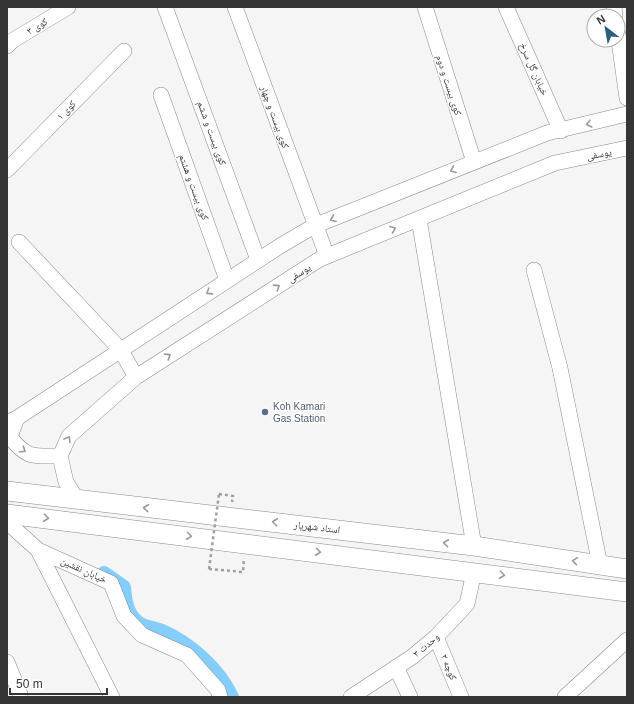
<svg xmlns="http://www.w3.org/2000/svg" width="634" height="704" font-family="Arial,'Noto Naskh Arabic',sans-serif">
	<rect width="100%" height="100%" fill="#f5f5f6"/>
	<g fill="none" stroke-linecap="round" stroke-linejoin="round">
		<path stroke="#83cefc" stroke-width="14" d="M104 573 124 587C125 600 127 615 139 623 145 627 155 628 162 631 190 643 219 669 232 697"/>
		<g stroke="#898a8b" stroke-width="16">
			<path id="minor" d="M165 7 258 260
				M235 7 327 256
				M425 7 474 162
				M506 7 561 131
				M614 7 615 16
				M618 34 627 98
				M7 46 12 41 68 7
				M161 95 227 280
				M7 170 124 51
				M419 219 474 546
				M19 242 120 349 136 377
				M534 270 560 368 600 565
				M17 418 10 437C27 459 34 456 60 456
				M7 423 17 418 280 246 314 226 547 133 627 114
				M77 500 66 482 60 456 69 436 136 377 320 259 555 163 627 148
				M7 522 38 550 112 697
				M38 550 111 583 124 616 142 635 187 655 218 690 220 697
				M436 637 461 697
				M7 662 20 694
				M396 667 410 697
				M351 697 412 657 436 637 467 604 474 572
				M565 697 627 640"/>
		</g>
		<g stroke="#898a8b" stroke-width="20">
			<path id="major" d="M7 491 474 546 627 569
				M7 514 627 592"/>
		</g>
		<path stroke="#9f9f9f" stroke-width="2.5" stroke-dasharray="3 3" stroke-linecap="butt" d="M219 494 233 496 232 502
			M209 569 243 572 244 558"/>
		<use href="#minor" stroke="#fff" stroke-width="15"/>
		<use href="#major" stroke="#fff" stroke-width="19"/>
		<path stroke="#9f9f9f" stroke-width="2.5" stroke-dasharray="3 3" stroke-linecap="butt" d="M209 569 219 494"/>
	</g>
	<defs><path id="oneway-chevron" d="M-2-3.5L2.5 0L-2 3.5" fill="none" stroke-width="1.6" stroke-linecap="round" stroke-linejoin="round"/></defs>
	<g stroke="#9a9a9a">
		<use href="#oneway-chevron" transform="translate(589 124) rotate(166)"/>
		<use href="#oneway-chevron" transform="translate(453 170) rotate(158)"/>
		<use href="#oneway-chevron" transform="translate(333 219) rotate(158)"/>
		<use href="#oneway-chevron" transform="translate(393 229) rotate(-22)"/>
		<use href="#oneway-chevron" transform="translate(277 287) rotate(-33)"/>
		<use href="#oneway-chevron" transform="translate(209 292) rotate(147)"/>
		<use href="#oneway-chevron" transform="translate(168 356) rotate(-33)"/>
		<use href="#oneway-chevron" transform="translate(68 439) rotate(-59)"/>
		<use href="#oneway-chevron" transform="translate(23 450) rotate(34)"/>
		<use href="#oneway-chevron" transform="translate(146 508) rotate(-174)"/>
		<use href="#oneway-chevron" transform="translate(46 518) rotate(7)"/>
		<use href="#oneway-chevron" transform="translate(275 522) rotate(-173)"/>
		<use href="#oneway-chevron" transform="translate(189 536) rotate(7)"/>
		<use href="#oneway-chevron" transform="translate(446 543) rotate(-173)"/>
		<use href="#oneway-chevron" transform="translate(318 552) rotate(7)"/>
		<use href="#oneway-chevron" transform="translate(575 561) rotate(-172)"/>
		<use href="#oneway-chevron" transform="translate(502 575) rotate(7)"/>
	</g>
	<circle fill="#5c6f8a" stroke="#fff" stroke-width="1.5" cx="265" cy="412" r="4"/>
	<g text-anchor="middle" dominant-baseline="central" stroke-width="3" stroke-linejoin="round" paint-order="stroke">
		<g font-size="10" fill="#353535" stroke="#fff">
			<text transform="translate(37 26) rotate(-31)">کوی ۳</text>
			<text transform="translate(534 69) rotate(66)">خیابان گل سرخ</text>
			<text transform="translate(449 85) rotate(72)">کوی بیست و دوم</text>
			<text transform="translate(66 110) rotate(-46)">کوی ۱</text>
			<text transform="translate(275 117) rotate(70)">کوی بیست و چهار</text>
			<text transform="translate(212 133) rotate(70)">کوی بیست و ششم</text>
			<text transform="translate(599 154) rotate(-11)">یوسفی</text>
			<text transform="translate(194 187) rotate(70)">کوی بیست و هشتم</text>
			<text transform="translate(299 273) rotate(-33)">یوسفی</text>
			<text transform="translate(317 527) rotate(7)">استاد شهریار</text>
			<text transform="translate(84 570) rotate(24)">خیابان نقشین</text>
			<text transform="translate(426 645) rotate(-40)">وحدت ۳</text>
			<text transform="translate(449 667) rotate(68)">کوچه ۲</text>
		</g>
		<g font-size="10" fill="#4e5e75" stroke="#fff" text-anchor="start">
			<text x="273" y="406">Koh Kamari<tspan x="273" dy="12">Gas Station</tspan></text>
		</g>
	</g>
	<rect width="634" height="704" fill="none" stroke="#353535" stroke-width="16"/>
	<g transform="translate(606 28) rotate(329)"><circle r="19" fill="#ffffff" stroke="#aeaeae"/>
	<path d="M0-3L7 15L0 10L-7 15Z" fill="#2a5e7a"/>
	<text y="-6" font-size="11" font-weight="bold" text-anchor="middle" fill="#353535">N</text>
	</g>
	<path d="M10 688v6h97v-6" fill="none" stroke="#353535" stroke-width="2"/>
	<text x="16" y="688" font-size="12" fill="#353535" stroke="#ffffff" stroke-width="3" paint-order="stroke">50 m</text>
</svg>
